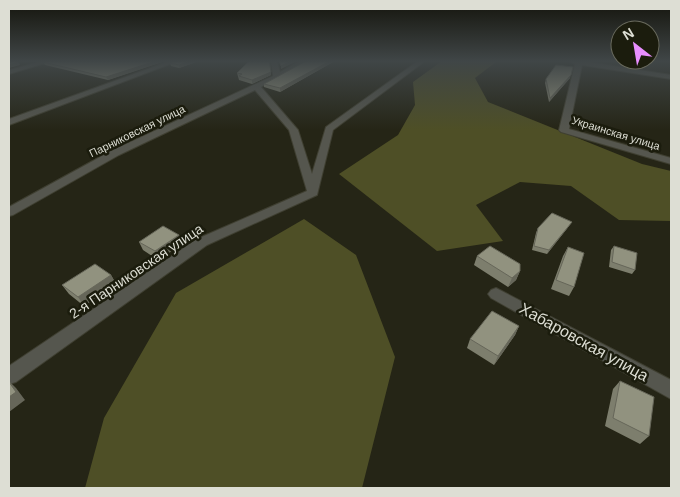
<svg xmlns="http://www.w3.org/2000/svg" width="680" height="497" font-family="Helvetica,sans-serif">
	<rect width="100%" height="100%" fill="#252516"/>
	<path fill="#4e4f26" d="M442 61H531L496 62 475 78 488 102 642 164 671 171V221L619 220 571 186 520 182 476 205 503 241 437 251 339 174 398 135 415 105 413 82Z
		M304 219 356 255 395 357 362 488H85L104 418 176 293Z"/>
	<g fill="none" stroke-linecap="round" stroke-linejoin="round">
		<g stroke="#3f3f31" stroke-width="2">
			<path id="street" d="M43 61H52L9 74V70Z
				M170 61H178L9 125V119Z
				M271 61H277L280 72 300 61H307L261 87 298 130 312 174 326 127 418 61H425L333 130 317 195 207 245 16 382 9 384V366L197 239 307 191 289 130 255 90 119 155 13 215 9 216V207L111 151 273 76Z
				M568 61H582L671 75V79L582 65 569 129 671 158V164L561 132 559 130 575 64Z
				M496 288 671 380V399L491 298 488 294 491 290Z"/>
		</g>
		<use href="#street" fill="#55564e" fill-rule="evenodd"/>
	</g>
	<path fill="#7d7e6d" d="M47 61H165L108 80 45 65 43 62Z
		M175 61H199L179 68 171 66 170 63Z
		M249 61H270L271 75 252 84 239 80 237 73Z
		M306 61H333V62L280 92 264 87V84Z
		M570 78 549 102 545 83 546 79Z
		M569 226 547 254 532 250 536 233 538 228Z
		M179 235 182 244 158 260 143 250 139 242Z
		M614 246 635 270 632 274 609 267 611 250Z
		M568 247 574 287 569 296 551 289 563 256Z
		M477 256 520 271 516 280 508 287 474 265Z
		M111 275 116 284 84 306 69 294 62 285Z
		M519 326 515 335 494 365 467 348 470 339Z
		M620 381 649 436 640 444 605 426 613 389Z"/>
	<path fill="#666659" d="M156 61H165L108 80 106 77Z
		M190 61H199L179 68V65Z
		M291 61H297L281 69V66Z
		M330 61H333V62L280 92V88Z
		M19 62 20 65 9 68V65Z
		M271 72V75L252 84V80Z
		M571 75 570 78 549 102 550 98Z
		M572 222 569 226 547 254 549 250Z
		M179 235 182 244 158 260 155 251Z
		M520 271 516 280 508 287 512 278Z
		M111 275 116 284 84 306 78 297Z
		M519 326 515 335 494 365 498 356Z
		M9 381 16 388 25 400 9 412Z"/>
	<path fill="#91927f" stroke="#666659" d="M9 61H16L19 62 9 65Z
		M47 61H156L106 77 43 62Z
		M175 61H190L179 65 170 63Z
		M249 61H269L271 72 252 80 239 76 242 74 237 73Z
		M279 61H291L281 66Z
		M306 61H330L280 88 264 84Z
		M556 65 573 67 571 75 550 98 546 79Z
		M552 213 572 222 549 250 534 246 538 228Z
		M163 226 179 235 155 251 139 242Z
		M490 246 520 264V271L512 278 477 256Z
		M614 246 637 253 635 270 612 262Z
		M568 247 584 253 574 287 556 280Z
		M95 264 111 275 78 297 62 285Z
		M492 311 519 326 498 356 470 339Z
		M620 381 654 397 649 436 613 418Z
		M9 382 16 392 9 397Z"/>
	<linearGradient id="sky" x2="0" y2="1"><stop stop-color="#14140c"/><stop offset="0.47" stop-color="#404647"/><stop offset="1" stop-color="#404647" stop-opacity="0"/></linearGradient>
	<rect width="680" height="130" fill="url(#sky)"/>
	<g text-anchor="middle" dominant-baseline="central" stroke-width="5" stroke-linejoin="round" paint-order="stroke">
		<g font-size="11" fill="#ddded4" stroke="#1b1c0d">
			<text transform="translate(137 131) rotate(-26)">Парниковская улица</text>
			<text transform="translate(616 133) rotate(17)">Украинская улица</text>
		</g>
		<g font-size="14" fill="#ddded4" stroke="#1b1c0d">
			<text transform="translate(136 271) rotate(-34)">2-я Парниковская улица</text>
		</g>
		<g font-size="16" fill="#ddded4" stroke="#1b1c0d">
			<text transform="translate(584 342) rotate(29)">Хабаровская улица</text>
		</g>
	</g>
	<rect width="680" height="497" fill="none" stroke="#ddded4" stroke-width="20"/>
	<g transform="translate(635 45) rotate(329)"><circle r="24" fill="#1b1c0d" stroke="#696a5d"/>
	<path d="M0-4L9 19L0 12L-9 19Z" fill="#e88eff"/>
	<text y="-8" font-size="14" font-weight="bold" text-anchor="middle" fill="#ddded4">N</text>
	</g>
</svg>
